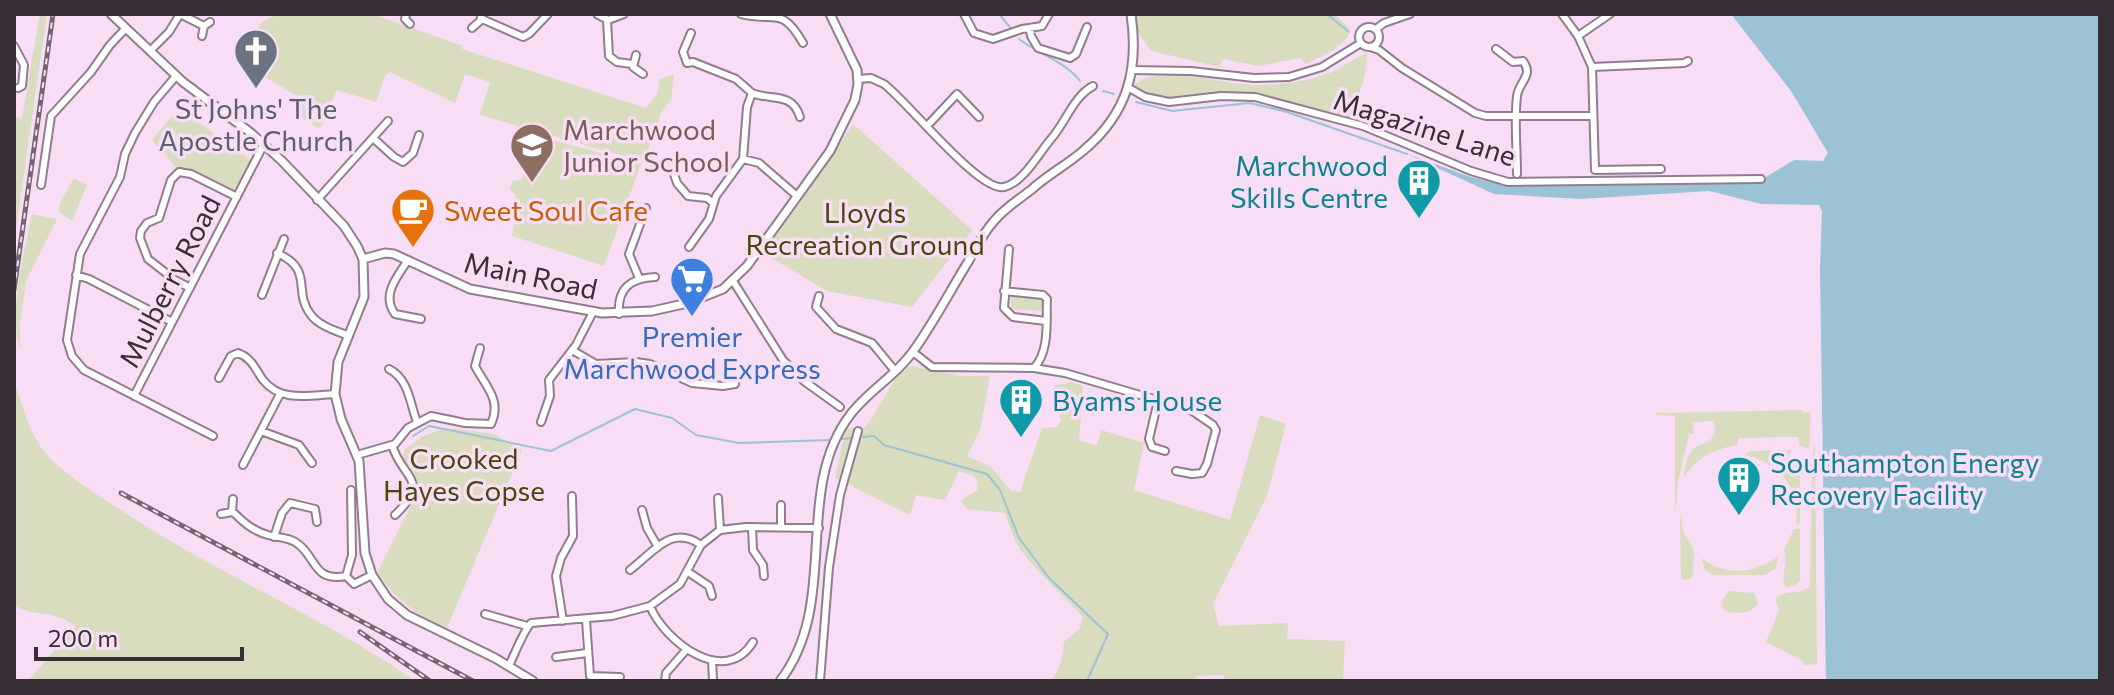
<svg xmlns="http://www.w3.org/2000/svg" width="2114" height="695" font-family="Commissioner,sans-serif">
	<rect width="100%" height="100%" fill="#f7def4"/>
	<path fill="#d9dcbe" d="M40 14H47L14 242V117L22 118Z
		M277 14H378V16L463 46 462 49 646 108 658 93 659 80 674 74 671 100 661 113 644 162 480 115 490 82 465 74 455 103 390 72 385 76 376 102 337 90 320 129 299 116 304 100 238 61 262 22Z
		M1134 14H1334L1349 28 1348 37 1334 50 1306 64 1300 58 1259 66 1222 59 1220 67 1151 51 1138 32Z
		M1367 53 1365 75 1352 117 1343 118C1298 107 1252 90 1204 95 1180 97 1154 102 1133 86 1159 61 1227 87 1261 85 1284 84 1313 81 1334 71 1345 65 1355 58 1367 53Z
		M179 113 189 115 251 160 234 190 201 174 176 167 152 140 172 116Z
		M853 124 972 230 912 307 827 291 763 253Z
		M534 135 641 164 604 266 512 236 517 211 515 194 509 190 513 181 522 180Z
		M74 178 87 185 72 221 59 212 60 202Z
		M32 214 57 219 26 281 20 325V350C8 307 24 257 32 214Z
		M1011 296 1043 298 1044 311 1011 309Z
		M911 366 962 376H990L980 431 967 456 991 467 1011 491 1020 492 1042 428 1056 427 1061 421 1058 404 1051 392 1055 386 1071 382 1083 386 1079 441 1097 445 1101 430 1144 443 1134 490 1230 520 1260 415 1286 424 1267 496 1213 604 1219 626 1288 623 1287 639 1345 641 1343 681H1225L1223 675 1198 676 1194 681H1052L1061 662 1064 642 1080 628 1083 617 1027 559 1015 541 1005 513 967 509 961 501 977 490 978 481 972 475 959 471 945 500 916 495 910 515 835 478 846 429 866 427 896 378Z
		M14 383C25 410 29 437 51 459 73 481 104 499 130 516 222 576 325 618 415 681H28L75 626C53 609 35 618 14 605Z
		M1802 410 1804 413 1811 412 1809 449 1799 446V437L1738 438V445C1713 449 1698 457 1683 478 1686 460 1689 445 1709 442L1715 433 1714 421 1693 422 1694 434H1689L1678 483 1675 516V416L1655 415V413Z
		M447 428 494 434 522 450 446 630C418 615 396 600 377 573L421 486 403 464 404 450 423 436Z
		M1815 443 1817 664 1804 665 1803 661 1766 642 1779 610 1775 599C1785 588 1800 597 1810 586L1812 456Z
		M1792 450 1789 456 1790 463 1806 473 1800 475V523L1796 524C1800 487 1779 462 1744 455L1750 451Z
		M1680 513 1683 531 1694 550 1693 575 1690 579 1683 580 1681 576Z
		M1794 529H1800V581L1794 586 1786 587C1779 577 1789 562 1784 550Z
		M1778 557 1776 568 1765 575H1713L1705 570 1702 558C1727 578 1753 573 1778 557Z
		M1730 591 1754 593 1758 604 1750 611C1745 612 1735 614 1729 612 1716 608 1724 596 1730 591Z"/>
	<path fill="#9cc3d5" d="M1731 14H2100V681H1826L1820 269 1822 211 1819 205 1761 204 1709 191 1580 199 1494 194 1407 154 1471 177 1505 185 1750 181 1761 180 1794 160 1823 161 1828 153 1791 91Z"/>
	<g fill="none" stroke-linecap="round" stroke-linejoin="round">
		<path stroke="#9cc3d5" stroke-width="2" d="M999 14 1010 27
			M1327 14 1349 32
			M1019 39C1038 54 1066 62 1080 81
			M1103 91 1114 94
			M1136 102 1172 111 1250 103 1287 112 1407 154
			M413 436 429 426 551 451 635 409 672 418 696 435 739 443 829 440
			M863 437 874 436 884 445 987 474 1000 490 1019 538 1049 578 1108 634 1087 681
			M842 439 850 438"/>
		<g stroke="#937c90" stroke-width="10">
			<path id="minor" d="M180 14 204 26
				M406 14 405 19 410 24
				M597 14 608 20 624 14
				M741 14C776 23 781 5 803 43
				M964 14 974 33 993 39 1022 29 1042 26 1049 14
				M1562 14 1578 36 1592 67 1595 170 1661 169
				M482 19 523 37 529 34 548 14
				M607 20 609 56 617 62 632 64
				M1359 37a10 10 0 1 1 20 0a10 10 0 1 1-20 0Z
				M472 28 480 21 482 14
				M1030 29 1031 36 1038 48 1070 58 1076 54 1087 27
				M1376 29 1384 23 1410 14
				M691 33 683 52 687 63 693 62 736 79 752 93 747 107 743 159 759 163 797 196
				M202 36 204 26 210 22
				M1578 36 1610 14
				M14 46 24 65 22 86 18 88
				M1370 47 1379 50 1402 68 1475 113 1486 116H1593
				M1496 49 1513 62 1523 61C1534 76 1519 81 1517 96 1514 121 1517 149 1517 174
				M150 51 169 32 180 14
				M636 55 633 67 643 74
				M1592 67 1684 63 1688 61
				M1132 70 1191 71 1254 78 1289 77 1322 67 1361 43
				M176 76 154 102 135 133 125 154 120 177 80 254 67 340 72 356 84 370 213 436
				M858 79 871 78 884 84C907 101 980 193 1004 187 1023 183 1039 153 1051 139 1066 122 1073 97 1093 86
				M1129 88 1145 97 1169 102 1221 96 1255 97 1363 126 1471 171 1508 182 1761 179
				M752 93C770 101 792 91 800 117
				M927 126 957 94 979 117
				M373 138 394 157 403 162 413 153 419 135
				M673 171 677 183 688 196 707 198 713 203
				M41 185 51 116 91 72 110 45 126 28
				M317 200 388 121
				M689 247 709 219 716 196 743 159
				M1009 249 1004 308 1013 317 1046 321
				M277 253C315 270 292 291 311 315 319 326 337 331 349 336
				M408 260C397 277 381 295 395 314L421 319
				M76 275 89 279 172 322
				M639 278 629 254 646 208
				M733 281 783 360 804 381 840 407
				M190 288 175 280 148 259 140 238 141 231 147 223 159 218 171 180 179 172 191 174 237 197
				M1004 291 1043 295 1047 299C1046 321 1050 351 1034 368
				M262 295 284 239
				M819 296 816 307 836 329 872 343 895 371
				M619 314C617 288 631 278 655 277
				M572 350 596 364 636 362 650 364 692 383 723 386 735 384 736 372
				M913 352 932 367 1034 368 1065 373 1191 410 1213 425 1216 430 1207 464 1202 473 1192 474 1176 471
				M389 369C409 379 410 404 417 422
				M219 378 231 356 238 353C252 358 255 369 263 380 281 403 311 395 335 394
				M134 396 264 144
				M1158 401 1149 439 1152 447 1165 451
				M541 422 550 396 549 380 576 345 593 312
				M261 431 299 445 312 463
				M392 445C402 479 432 480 395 515
				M357 455 395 444 408 428 431 416 465 423 491 424C502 400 486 387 475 366L480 348
				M243 465 280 394
				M351 490 352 555 346 576 354 584 372 575
				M718 498 720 530
				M642 510 647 528 658 547
				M232 511C243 522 253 531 268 535 278 538 290 537 298 544 317 558 313 582 346 576
				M221 514 232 512 233 499
				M752 527 753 550 763 565 764 576
				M781 527V505
				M274 537 282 513 290 503 315 509 317 522
				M630 570C654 552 671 524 701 545
				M688 572 709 586 712 596
				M650 606C664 641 725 688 753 642
				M485 614 527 626
				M586 620 590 676 620 677
				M563 621 556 576 561 558 573 536 572 496
				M556 657 587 653
				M712 660 713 680
				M509 666C514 655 524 630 531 623L612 616 650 606 680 584 701 545 720 530 746 527 819 528
				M665 681 666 673 686 650
				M820 681 829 567 840 495 858 431"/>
		</g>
		<g stroke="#937c90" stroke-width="11">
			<path id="tertiary" d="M111 14 183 82 251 133 282 161 344 226 357 246 363 259 364 297 338 362 335 394 341 419 359 461 365 553 372 575 388 599 407 615 495 658 533 681
				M363 259 385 253 394 254 470 289 602 313 652 311 688 303 723 289 747 266 830 151 855 100 858 84 857 70 830 14
				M780 681C841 602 792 492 850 415 868 391 897 375 914 350 934 322 950 291 968 262 976 248 983 233 994 221 1005 208 1018 200 1031 190 1047 175 1067 165 1084 150 1128 113 1139 69 1131 14"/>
		</g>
		<use href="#minor" stroke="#fff" stroke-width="6"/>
		<use href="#tertiary" stroke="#fff" stroke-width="7"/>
		<g stroke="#736571" stroke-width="5">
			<path id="rail" d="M14 290 53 14
				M121 493 473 681
				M360 632 430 681"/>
		</g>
		<use href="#rail" stroke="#f7def4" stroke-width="2" stroke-dasharray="6" stroke-linecap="butt"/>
	</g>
	<defs>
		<g id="church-pin" transform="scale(2.3)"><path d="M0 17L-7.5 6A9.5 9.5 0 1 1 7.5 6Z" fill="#6b7280" stroke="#f7def4"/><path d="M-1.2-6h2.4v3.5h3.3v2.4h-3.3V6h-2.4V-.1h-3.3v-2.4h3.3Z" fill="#fff"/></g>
		<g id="school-pin" transform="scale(2.3)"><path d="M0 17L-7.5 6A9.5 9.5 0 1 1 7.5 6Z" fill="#8d6e63" stroke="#f7def4"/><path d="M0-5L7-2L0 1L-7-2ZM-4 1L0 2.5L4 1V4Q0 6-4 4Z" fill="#fff"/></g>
		<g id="building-pin" transform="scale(2.3)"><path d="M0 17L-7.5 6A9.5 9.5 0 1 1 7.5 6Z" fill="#0f9aa8" stroke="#f7def4"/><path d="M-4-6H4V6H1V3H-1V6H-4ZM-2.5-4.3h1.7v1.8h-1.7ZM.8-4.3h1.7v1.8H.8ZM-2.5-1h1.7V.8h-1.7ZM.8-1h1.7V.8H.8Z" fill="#fff"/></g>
		<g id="cafe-pin" transform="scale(2.3)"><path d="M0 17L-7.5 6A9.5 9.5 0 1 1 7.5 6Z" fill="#e8710a" stroke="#f7def4"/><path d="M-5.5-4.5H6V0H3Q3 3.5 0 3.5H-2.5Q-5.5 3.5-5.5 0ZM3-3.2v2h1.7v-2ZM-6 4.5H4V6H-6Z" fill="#fff"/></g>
		<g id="supermarket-pin" transform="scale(2.3)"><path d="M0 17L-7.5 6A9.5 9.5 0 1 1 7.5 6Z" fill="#3f7fe0" stroke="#f7def4"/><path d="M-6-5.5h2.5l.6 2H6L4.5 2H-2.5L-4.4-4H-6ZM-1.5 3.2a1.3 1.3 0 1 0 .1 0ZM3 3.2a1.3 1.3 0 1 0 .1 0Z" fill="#fff"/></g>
	</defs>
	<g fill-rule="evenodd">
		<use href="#church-pin" x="256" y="51"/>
		<use href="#school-pin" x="532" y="145"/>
		<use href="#building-pin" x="1419" y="181"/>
		<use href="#cafe-pin" x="413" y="210"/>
		<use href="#supermarket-pin" x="692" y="279"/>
		<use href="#building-pin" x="1021" y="400"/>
		<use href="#building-pin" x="1739" y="478"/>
	</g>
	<g text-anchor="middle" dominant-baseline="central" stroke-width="7" stroke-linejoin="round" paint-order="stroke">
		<g font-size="28" fill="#5b616d" stroke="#f7def4">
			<text x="256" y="108">St Johns' The<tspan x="256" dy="32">Apostle Church</tspan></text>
		</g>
		<g font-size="28" fill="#372e36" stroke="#f7def4">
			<text transform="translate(1425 127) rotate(18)">Magazine Lane</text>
			<text transform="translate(531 275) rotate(12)">Main Road</text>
			<text transform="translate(169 281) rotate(-63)">Mulberry Road</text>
		</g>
		<g font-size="28" fill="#785e54" stroke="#f7def4" text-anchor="start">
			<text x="563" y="129">Marchwood<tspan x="563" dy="32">Junior School</tspan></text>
		</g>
		<g font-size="28" fill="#0d838f" stroke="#f7def4" text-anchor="start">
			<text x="1388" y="165" text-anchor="end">Marchwood<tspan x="1388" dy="32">Skills Centre</tspan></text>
			<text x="1052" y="400">Byams House</text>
			<text x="1770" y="462">Southampton Energy<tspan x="1770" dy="32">Recovery Facility</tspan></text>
		</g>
		<g font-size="28" fill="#c56008" stroke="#f7def4" text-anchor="start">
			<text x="444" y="210">Sweet Soul Cafe</text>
		</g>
		<g font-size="28" fill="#46480b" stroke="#f7def4">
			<text x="865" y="212">Lloyds<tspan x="865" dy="32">Recreation Ground</tspan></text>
			<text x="464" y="458">Crooked<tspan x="464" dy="32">Hayes Copse</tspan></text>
		</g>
		<g font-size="28" fill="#366cbe" stroke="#f7def4">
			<text x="692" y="336">Premier<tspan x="692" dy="32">Marchwood Express</tspan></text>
		</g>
	</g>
	<rect width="2114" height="695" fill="none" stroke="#372e36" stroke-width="32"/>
	<path d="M36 647v12h206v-12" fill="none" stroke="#372e36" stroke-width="4"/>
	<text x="48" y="647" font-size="24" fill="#372e36" stroke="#f7def4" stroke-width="6" paint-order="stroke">200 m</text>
</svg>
